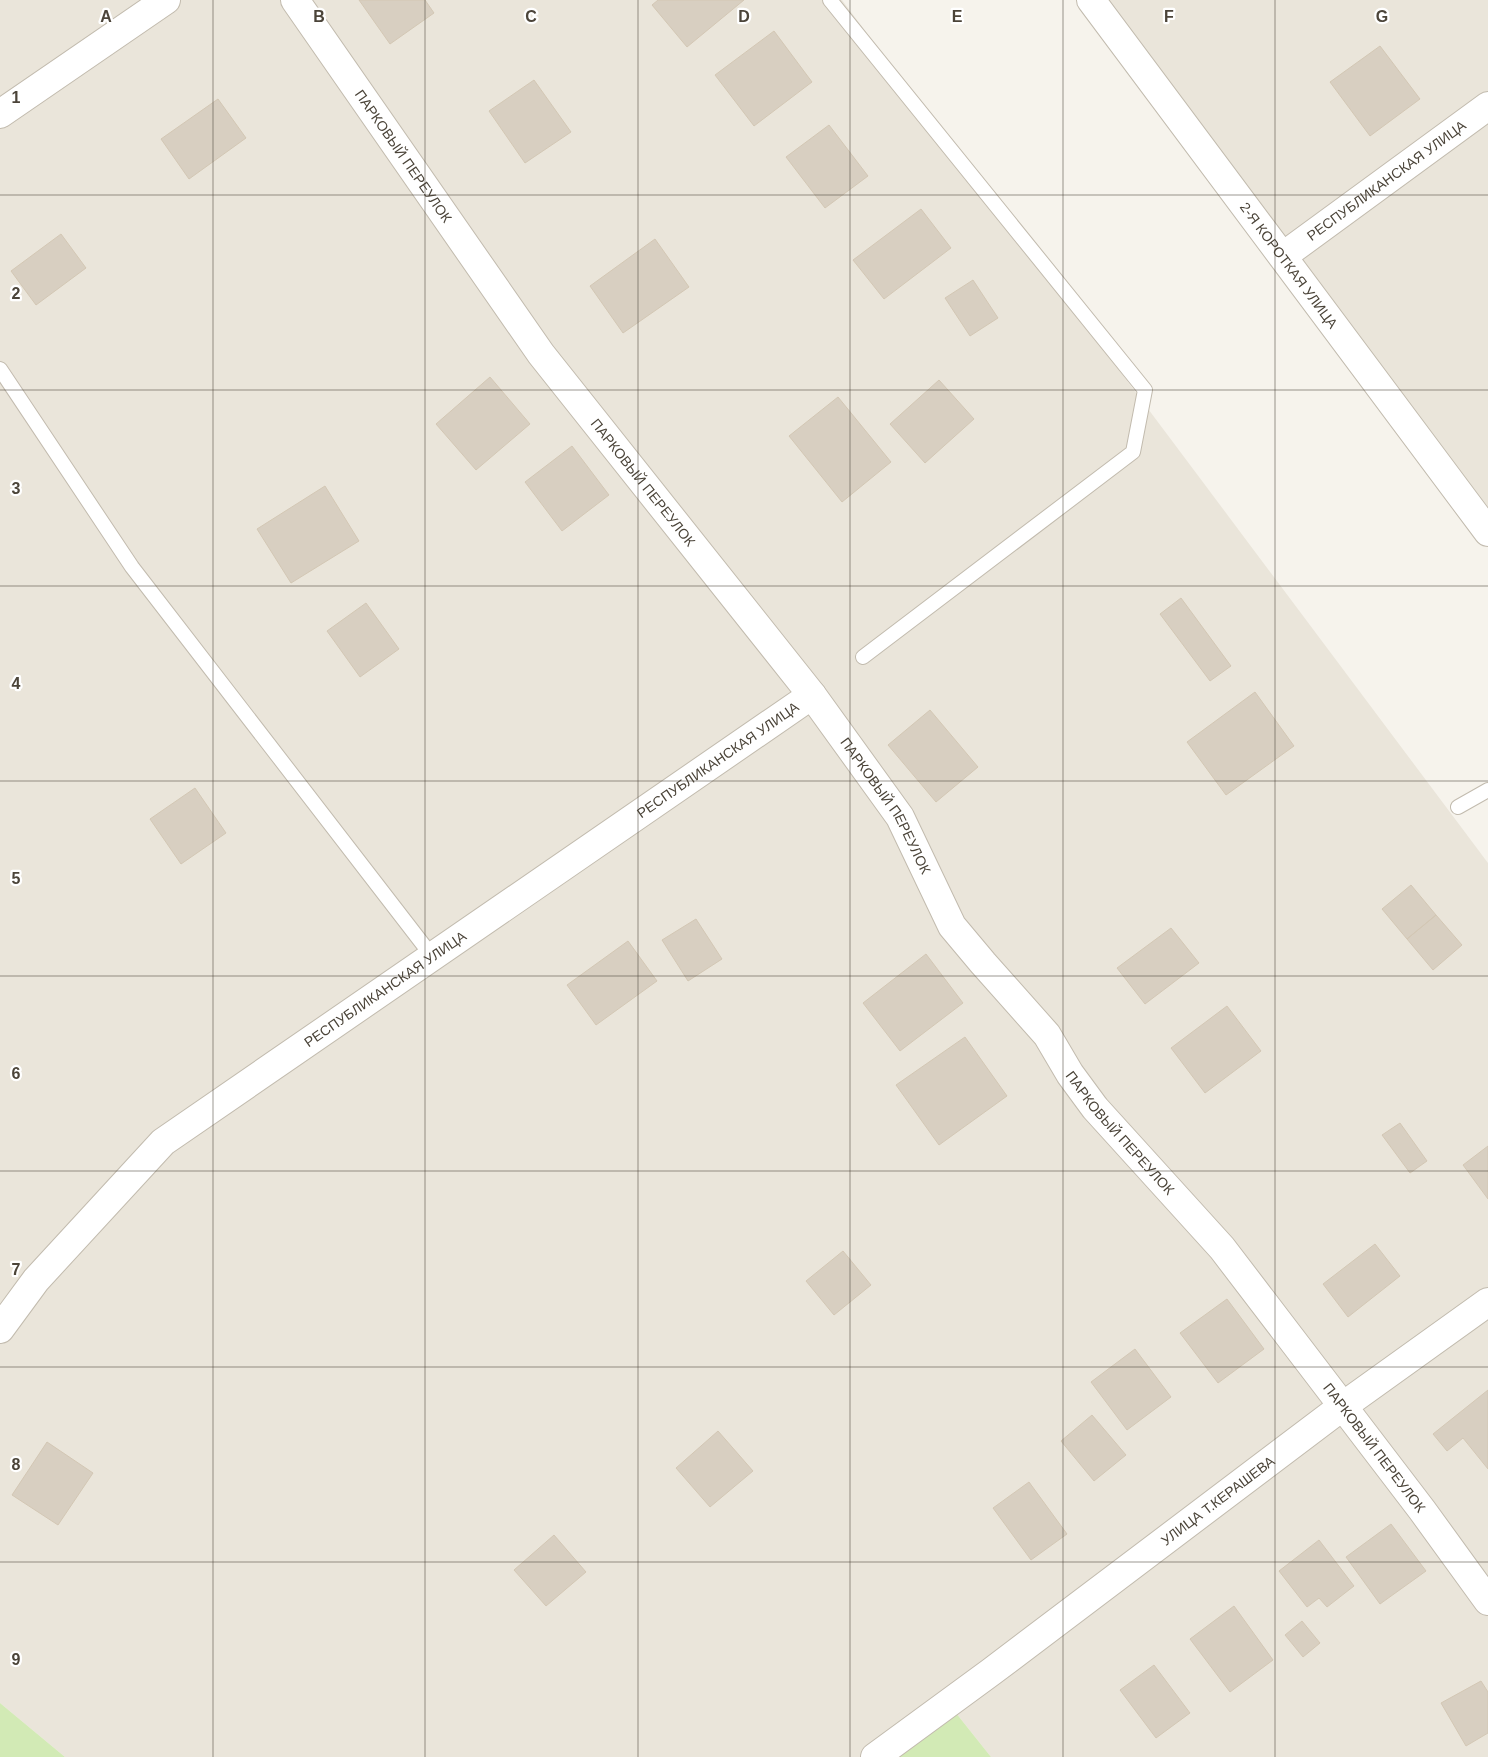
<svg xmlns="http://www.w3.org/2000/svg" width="1488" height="1757" font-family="Arial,sans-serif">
	<rect width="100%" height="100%" fill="#f6f3ec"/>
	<path fill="#eae5da" d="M0 0H842L1488 863V1757H991L948 1703 875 1757H65L0 1703Z
		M1091 0H1488V532Z"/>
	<path fill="#d2eab5" d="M0 1703 65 1757H0Z
		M948 1703 991 1757H875Z"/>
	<path fill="#d8cfc1" stroke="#d3c7b4" d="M359 0H425L434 13 390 44Z
		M658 0H744L687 47 652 5Z
		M774 31 812 82 754 126 715 75Z
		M1380 46 1420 99 1370 136 1330 82Z
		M534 80 571 132 525 163 489 111Z
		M218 99 246 138 189 179 161 139Z
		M829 125 868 176 825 208 786 157Z
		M921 209 951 248 884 299 853 260Z
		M61 234 86 268 36 305 11 271Z
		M655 239 689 287 623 333 590 286Z
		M973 280 998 318 970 336 945 298Z
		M490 377 530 424 476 470 436 424Z
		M939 380 974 419 925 463 890 424Z
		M838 397 891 462 842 502 789 436Z
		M572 446 609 495 562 531 525 482Z
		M325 486 359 541 291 583 257 529Z
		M1181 598 1231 666 1210 681 1160 614Z
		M366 603 399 649 360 677 327 631Z
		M1255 692 1294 746 1226 795 1187 742Z
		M930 710 978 767 936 802 888 745Z
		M195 788 226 833 181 864 150 819Z
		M1411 885 1436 915 1407 939 1382 909Z
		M1436 915 1462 945 1433 970 1407 939Z
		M696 919 722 959 688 981 662 940Z
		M1171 928 1199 963 1145 1004 1117 968Z
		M628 941 657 981 596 1025 567 985Z
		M926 954 963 1003 900 1051 863 1003Z
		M1227 1006 1261 1051 1205 1093 1171 1048Z
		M965 1037 1007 1096 939 1145 896 1085Z
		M1400 1123 1427 1161 1410 1173 1382 1135Z
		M1488 1146V1199L1463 1165Z
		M1375 1244 1400 1276 1348 1317 1323 1284Z
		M843 1251 871 1285 834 1315 806 1281Z
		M1227 1299 1264 1349 1218 1383 1180 1333Z
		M1135 1349 1171 1397 1127 1430 1091 1382Z
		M1488 1390V1469L1463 1438 1447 1451 1433 1434Z
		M1092 1415 1126 1455 1094 1481 1061 1441Z
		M718 1431 753 1471 710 1507 676 1468Z
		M47 1442 93 1473 58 1525 12 1495Z
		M1029 1482 1067 1534 1031 1560 993 1508Z
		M1391 1524 1426 1571 1380 1604 1346 1557Z
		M554 1535 586 1572 546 1606 514 1570Z
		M1319 1540 1354 1586 1327 1607 1319 1598 1307 1607 1279 1571Z
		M1234 1606 1273 1660 1230 1692 1190 1639Z
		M1302 1621 1320 1643 1303 1657 1285 1635Z
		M1154 1665 1190 1713 1156 1738 1120 1690Z
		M1481 1681 1488 1692V1733L1466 1746 1441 1703Z"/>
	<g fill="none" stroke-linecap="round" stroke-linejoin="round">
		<g stroke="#c2bbae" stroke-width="16">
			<path id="service" d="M830 0 1145 390 1133 452 863 657
				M0 369 132 567 432 956
				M1458 807 1488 790"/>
		</g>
		<g stroke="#c2bbae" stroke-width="30">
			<g id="minor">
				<path id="s1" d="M295 0 541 354 812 695 900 817 952 926 983 963 1047 1035 1070 1074 1095 1108 1222 1248 1422 1510 1488 1601"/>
				<path d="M0 114 166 0"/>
				<path id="s2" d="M1283 256 1488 106"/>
				<path id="s3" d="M0 1329 36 1280 163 1142 812 695"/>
				<path id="s4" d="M875 1757 991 1672 1343 1406 1488 1302"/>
			</g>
		</g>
		<g stroke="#c2bbae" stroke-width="30">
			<g id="tertiary">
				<path id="s5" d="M1091 0 1488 532"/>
			</g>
		</g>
		<use href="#service" stroke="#fff" stroke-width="14"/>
		<use href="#minor" stroke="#fff" stroke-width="28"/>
		<use href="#tertiary" stroke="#fff" stroke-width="28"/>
	</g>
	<path fill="none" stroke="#4b4439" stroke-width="1" stroke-opacity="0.55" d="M213 0V1757M425 0V1757M638 0V1757M850 0V1757M1063 0V1757M1275 0V1757M0 195H1488M0 390H1488M0 586H1488M0 781H1488M0 976H1488M0 1171H1488M0 1367H1488M0 1562H1488"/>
	<g text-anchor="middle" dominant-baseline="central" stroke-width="4.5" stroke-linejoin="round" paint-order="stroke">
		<g font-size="14" fill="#4b4439" stroke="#fff">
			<text stroke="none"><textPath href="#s1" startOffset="190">ПАРКОВЫЙ ПЕРЕУЛОК</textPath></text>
			<text stroke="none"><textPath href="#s2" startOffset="128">РЕСПУБЛИКАНСКАЯ УЛИЦА</textPath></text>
			<text stroke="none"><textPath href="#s5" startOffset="331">2-Я КОРОТКАЯ УЛИЦА</textPath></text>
			<text stroke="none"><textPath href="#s1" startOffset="595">ПАРКОВЫЙ ПЕРЕУЛОК</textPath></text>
			<text stroke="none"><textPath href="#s3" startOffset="922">РЕСПУБЛИКАНСКАЯ УЛИЦА</textPath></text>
			<text stroke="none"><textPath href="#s1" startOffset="1000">ПАРКОВЫЙ ПЕРЕУЛОК</textPath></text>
			<text stroke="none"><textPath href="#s3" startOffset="518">РЕСПУБЛИКАНСКАЯ УЛИЦА</textPath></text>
			<text stroke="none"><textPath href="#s1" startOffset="1405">ПАРКОВЫЙ ПЕРЕУЛОК</textPath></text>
			<text stroke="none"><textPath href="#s1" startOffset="1810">ПАРКОВЫЙ ПЕРЕУЛОК</textPath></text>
			<text stroke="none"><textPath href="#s4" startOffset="428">УЛИЦА Т.КЕРАШЕВА</textPath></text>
		</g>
	</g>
	<g font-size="16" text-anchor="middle" font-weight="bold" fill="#4b4439" stroke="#fff" stroke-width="4.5" stroke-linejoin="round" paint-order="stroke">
		<text x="106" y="22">A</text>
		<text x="319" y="22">B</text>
		<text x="531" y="22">C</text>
		<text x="744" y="22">D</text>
		<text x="957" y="22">E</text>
		<text x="1169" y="22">F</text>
		<text x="1382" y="22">G</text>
		<text x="16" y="103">1</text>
		<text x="16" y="299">2</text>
		<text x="16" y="494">3</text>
		<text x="16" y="689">4</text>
		<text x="16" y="884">5</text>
		<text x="16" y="1079">6</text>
		<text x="16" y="1275">7</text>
		<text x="16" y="1470">8</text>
		<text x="16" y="1665">9</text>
	</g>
</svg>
